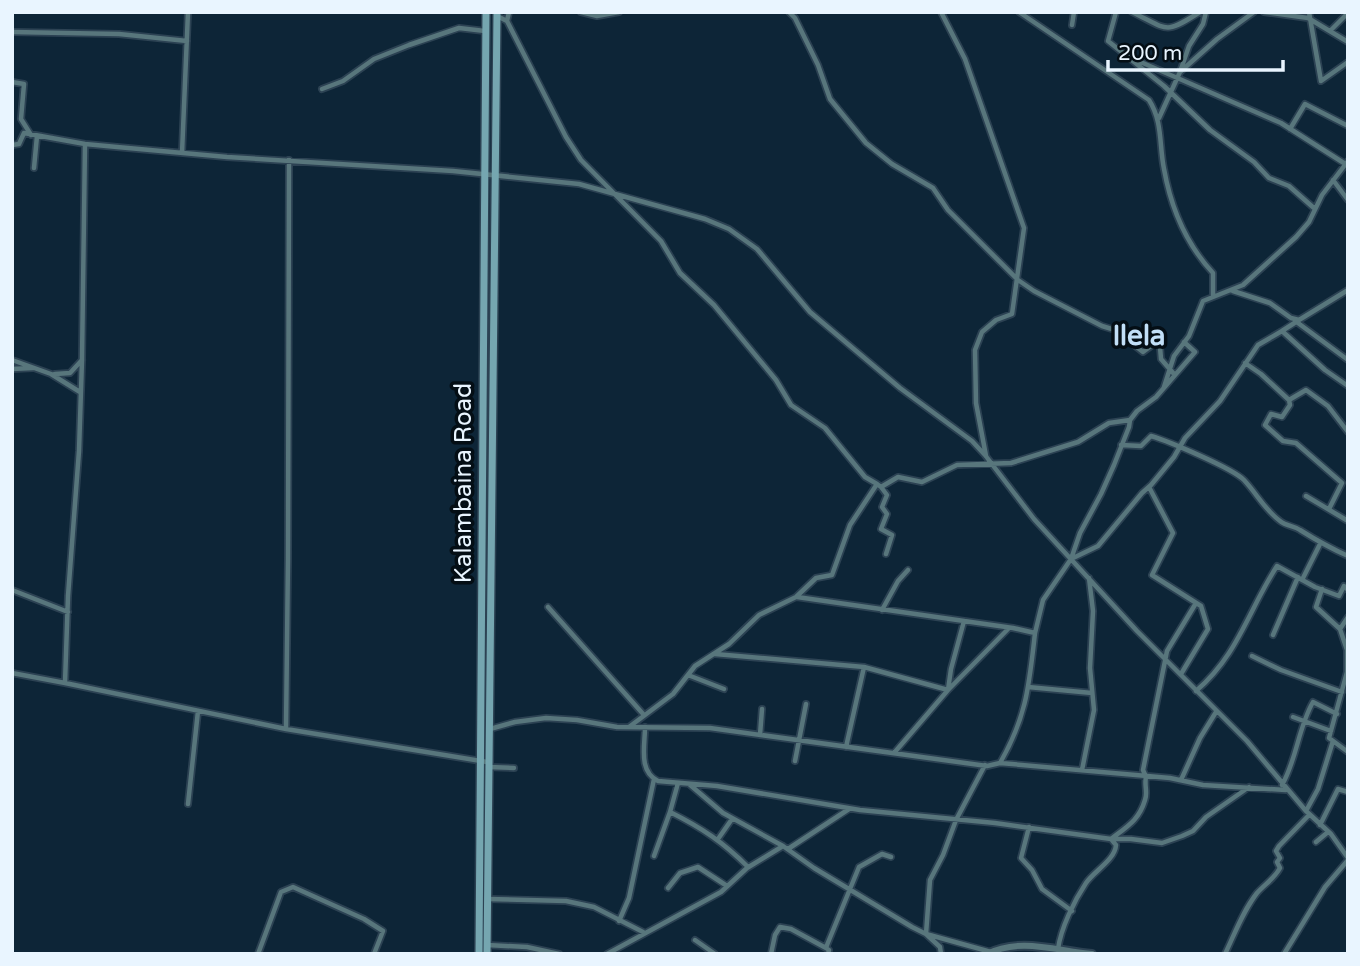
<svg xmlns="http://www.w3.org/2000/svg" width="1360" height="966" font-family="'Varela Round',sans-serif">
	<rect width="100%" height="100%" fill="#0d2537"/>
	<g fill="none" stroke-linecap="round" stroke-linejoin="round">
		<g stroke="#2c4253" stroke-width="8">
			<path id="minor" d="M581 12 597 16 619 12
				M789 12 795 18 818 65 830 99 866 143 892 164 933 188 948 210 1018 280 1034 291 1102 326 1115 330 1143 352 1155 343 1160 347 1161 359 1174 374
				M941 12 965 59 1024 228 1012 314 996 320 982 332 975 350 976 403 986 456
				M1019 12 1149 100C1163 122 1159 145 1164 169 1171 208 1186 244 1213 273V296
				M1116 12 1108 41 1164 86 1210 130 1254 162 1269 178 1289 186 1315 209
				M1132 12C1169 30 1164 35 1200 12
				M1264 12 1308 18 1348 42
				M1309 12 1321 81 1348 62
				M497 16 507 21 566 137 581 160 661 241 680 273 714 305 776 380 791 405 825 428 865 477 877 484 850 525 832 575 816 578 796 597 759 615 729 644 695 666 673 694 629 727
				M507 21 509 12
				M1072 25 1074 12
				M1330 31 1348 13
				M12 32 119 34 187 41
				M1136 60 1281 123 1347 165
				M1180 72 1189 46 1203 24 1206 12
				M12 82 24 84 21 119 31 135
				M322 89 343 81 374 59 409 45 459 28 485 31
				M1159 118 1180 72 1217 39 1254 12
				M1290 129 1305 104 1348 126
				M85 144 82 360 79 451 68 596 65 683 286 729 487 762
				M12 145 19 144 24 133 85 144 117 147 227 157 453 171 579 184 705 219 729 229 757 249 810 312 900 388 972 441 985 455 1034 519 1137 631 1247 741 1306 811 1331 834 1348 858
				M182 153 188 12
				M34 168 37 136
				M1333 180 1348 200
				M1233 291 1270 303 1291 318 1299 320 1348 290
				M1282 331 1299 320 1298 323 1348 360
				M12 360 51 374 80 392
				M1245 363 1261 374 1289 400 1306 390 1328 406 1348 432
				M12 369 33 368
				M55 374 70 373 82 360
				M1164 387 1174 356 1189 336 1203 301 1243 285 1296 237 1309 222 1322 195 1348 161
				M1289 400 1290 405 1282 417 1271 414 1265 425 1283 441 1296 443 1342 483 1329 509
				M1121 445 1141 446 1151 436C1168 441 1232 468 1244 480 1257 494 1265 510 1280 521 1286 526 1294 526 1300 530 1316 540 1330 548 1348 556
				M877 484 881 487 898 477 922 482 957 465 1011 463 1078 442 1109 423 1130 420 1137 411 1156 397 1195 352 1184 342
				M881 487 887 495 882 507 887 514 881 529 892 535 886 554
				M1149 487 1173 533 1152 575 1201 606 1208 629 1181 674
				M1306 496 1348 521
				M1071 559 1098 546 1142 493 1151 485 1174 457 1185 438 1220 401 1258 345 1282 331 1325 370 1348 386
				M1302 580 1320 544
				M1322 589 1316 607 1340 629
				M12 590 68 612
				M797 597 1013 628 1035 633C1029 685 1027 716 1000 763
				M1196 603 1167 651 1143 770 1146 777C1144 785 1148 793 1145 800 1139 820 1128 826 1111 839H1131L1162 843 1182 836 1193 831 1206 817 1249 787
				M548 607 644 715
				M882 610 898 581 908 570
				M1348 617 1340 629 1347 650V672L1329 738 1348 752
				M1035 633 1043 600 1071 559 1080 533 1101 494 1114 465 1129 427 1130 420
				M1273 635 1298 577
				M715 654 864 667 846 747
				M1252 656 1281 670 1342 692
				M864 667 948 690 951 669 964 621
				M12 673 65 683
				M688 675 724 689
				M1028 687 1092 693
				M1196 691C1238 655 1248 611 1277 566L1315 587 1339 596 1344 586 1348 590
				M1293 717 1331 731
				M645 727C645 746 638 771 658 781L717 786 860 810 995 823 1111 839 1116 845C1115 860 1094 871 1086 883 1074 901 1061 928 1058 949
				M286 729 288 558 289 160
				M490 729 515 722 546 718 577 720 617 727 710 728 987 766 1000 763 1170 778 1203 785 1286 790
				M760 735 762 709
				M894 753 948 690 1009 628
				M795 761 806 704
				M488 767 514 768
				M1082 770 1094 710 1090 668 1093 611 1089 578
				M1181 780 1200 738 1216 712
				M678 783 670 812C702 828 723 842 748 867
				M689 784 723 813 783 846 814 868 912 927 926 934 991 952
				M1282 785C1297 759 1298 728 1313 702L1337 714
				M188 804 198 711
				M1306 811 1318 789 1333 741
				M1320 825 1338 789 1348 792
				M1029 827 1021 858 1032 870 1042 889 1072 911
				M718 839 732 819
				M1316 842 1328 832
				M788 849 849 809
				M654 856 670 812
				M668 888 680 873 698 867 727 886
				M487 899 566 901 594 907 643 932
				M619 921 629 898 654 779
				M695 940 715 954
				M487 945 527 947 559 954
				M258 954 281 892 293 887 364 919 383 931 374 954
				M607 954 721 892 747 868 783 846
				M771 954 775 935 780 927 791 929 826 948
				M828 954 829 950 826 948 827 945 859 867 882 854 891 857
				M941 954 940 947 926 934 930 880 943 855 956 820 985 765
				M1225 954C1235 933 1243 911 1257 893 1265 884 1274 879 1280 868L1277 862 1280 858 1276 851 1279 846 1309 815
				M1284 954 1325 887 1348 860"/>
		</g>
		<g stroke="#2c4253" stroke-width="10">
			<path id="tertiary" d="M987 954C1020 937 1057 951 1092 954"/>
		</g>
		<g stroke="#2c4253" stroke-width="10">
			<path id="secondary" d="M479 954 486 12
				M487 954 497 12"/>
		</g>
		<use href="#minor" stroke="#58767c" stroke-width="4.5"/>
		<use href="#tertiary" stroke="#58767c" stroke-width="6"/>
		<use href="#secondary" stroke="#75a6b0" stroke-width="7"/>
	</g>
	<g text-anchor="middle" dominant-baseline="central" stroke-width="7" stroke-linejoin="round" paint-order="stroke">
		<g font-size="24" fill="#e9f5ff" stroke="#040e15">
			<text transform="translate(463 483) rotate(-90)">Kalambaina Road</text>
		</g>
		<g font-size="28" font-weight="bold" fill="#c2dff7" stroke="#040e15">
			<text x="1139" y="336">Ilela</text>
		</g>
	</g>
	<rect width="1360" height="966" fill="none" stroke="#e9f5ff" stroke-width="28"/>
	<path d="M1108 60v10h175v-10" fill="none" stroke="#e9f5ff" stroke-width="3.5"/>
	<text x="1118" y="60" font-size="21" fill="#e9f5ff" stroke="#040e15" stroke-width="5" paint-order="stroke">200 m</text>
</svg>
